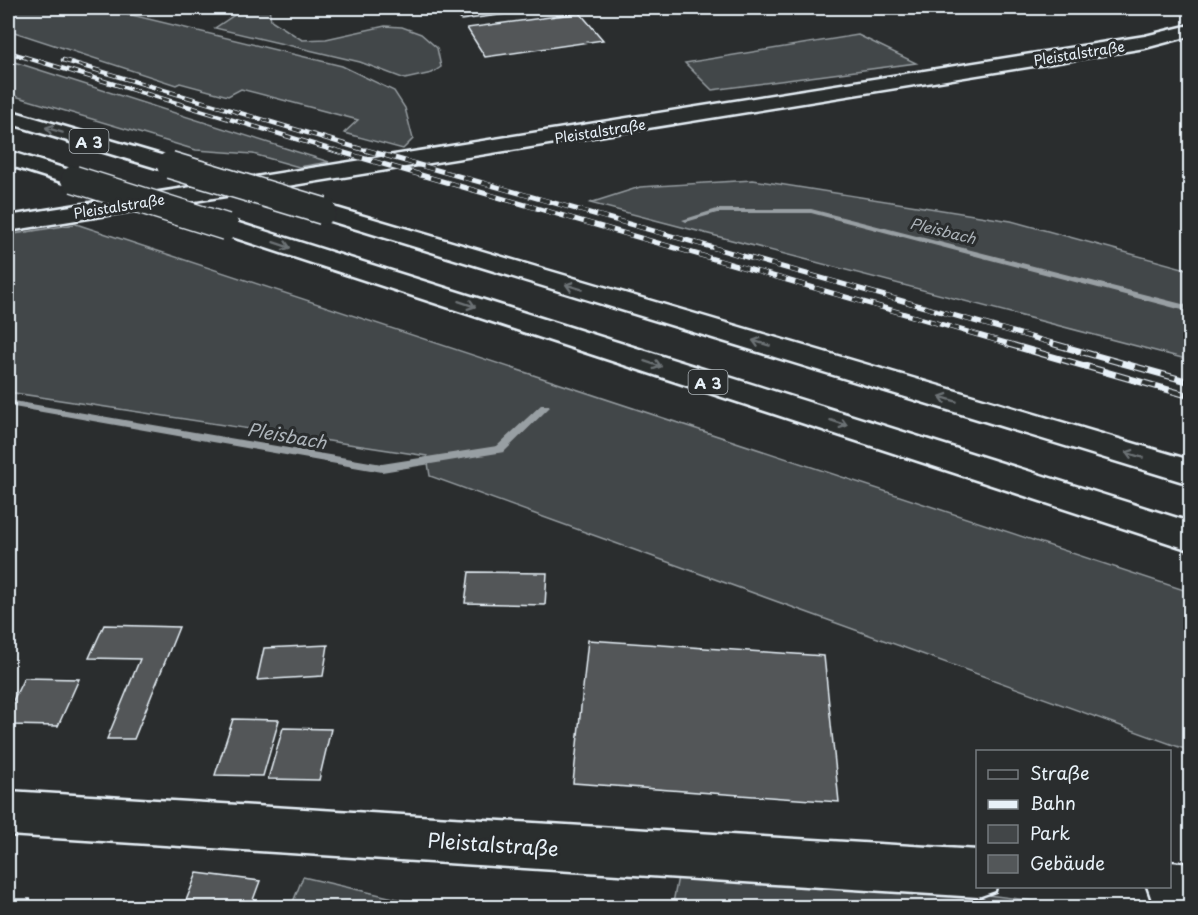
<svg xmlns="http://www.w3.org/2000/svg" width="1198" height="915" font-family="'Playpen Sans',sans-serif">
	<rect width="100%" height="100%" fill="#2a2d2e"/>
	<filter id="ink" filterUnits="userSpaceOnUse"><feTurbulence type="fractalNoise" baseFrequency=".0167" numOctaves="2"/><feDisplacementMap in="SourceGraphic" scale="12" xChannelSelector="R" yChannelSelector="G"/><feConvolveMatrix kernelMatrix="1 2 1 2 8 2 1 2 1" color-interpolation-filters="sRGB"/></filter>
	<g filter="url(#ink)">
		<path fill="#424648" stroke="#959ca0" stroke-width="1.5" d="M8 8H103L342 66 394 91 405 108 413 139 403 149 344 133 358 120 241 89 228 96 180 83 176 85 8 30Z
			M245 8H269L271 20 302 40 326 39 385 26 402 27 421 34 437 48 441 67 432 73 405 79 360 62 215 28Z
			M858 35 916 63 712 90 685 63Z
			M8 60 329 162 299 167 253 154 196 150 8 94Z
			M753 180 1011 221 1190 270V360L590 203 640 187Z
			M76 224 1190 592V751L430 476 427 456 8 392V235Z
			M682 856 1081 907 672 908Z
			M303 877 432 907H291Z"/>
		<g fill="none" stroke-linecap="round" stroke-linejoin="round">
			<path fill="#989fa3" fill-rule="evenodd" d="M717 209H811L1190 306V312L811 213H717L686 222 682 220Z
				M8 400 382 464 497 446 541 405H549L550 407 504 452 382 472 8 406Z"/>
		</g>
		<path fill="#535759" stroke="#e8f1f8" stroke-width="1.5" d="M453 8H554L461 20Z
			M580 13 603 40 485 57 467 28Z
			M469 572 547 573 545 605 465 603Z
			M104 625 179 627 134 739H107L140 659 89 658Z
			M588 640 824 656 839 802 573 783Z
			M328 645 323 676 257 680 264 648Z
			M24 678 79 679 58 726 8 725V711Z
			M233 719 279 720 263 776 215 775Z
			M283 728 331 729 319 780 268 779Z
			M197 873 260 881 250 908H183Z
			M8 899H30L27 908H8Z"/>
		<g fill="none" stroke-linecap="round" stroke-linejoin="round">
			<g stroke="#e8f1f8" stroke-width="5">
				<path id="minor" d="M8 791 978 850V886H996L995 891 978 897 8 835Z
					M1170 862 1190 864V908H1165L1153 903 1147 886H1170Z"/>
			</g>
			<g stroke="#e8f1f8" stroke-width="5">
				<path id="secondary" d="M1190 25V36L1145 48 8 231V216L1145 36Z"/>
			</g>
			<g stroke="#e8f1f8" stroke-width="5">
				<path id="motorway" d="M8 110 178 160 182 165 178 170 170 172 8 123Z
					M8 151 82 174 86 179 82 184 74 186 8 165Z
					M323 204 1190 460V484L314 216 311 211 314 206Z
					M226 219 1190 522V550L217 232 213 227 217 222Z"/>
			</g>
			<use href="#minor" fill="#2a2d2e" fill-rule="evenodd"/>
			<use href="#secondary" fill="#2a2d2e" fill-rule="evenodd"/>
			<use href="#motorway" fill="#2a2d2e" fill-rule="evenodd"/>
			<g stroke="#e8f1f8" stroke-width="4.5">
				<path id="rail-far2" d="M8 52 339 152
					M63 60 371 152"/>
			</g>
			<g stroke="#e8f1f8" stroke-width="5">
				<path id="rail-far1" d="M334 150 1013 345
					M366 150 1059 345"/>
			</g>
			<g stroke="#e8f1f8" stroke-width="7">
				<path id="rail" d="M1008 344 1190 396
					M1054 344 1190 382"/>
			</g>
			<use href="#rail-far2" stroke="#2a2d2e" stroke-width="3" stroke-dasharray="8" stroke-linecap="butt"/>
			<use href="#rail-far1" stroke="#2a2d2e" stroke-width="4" stroke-dasharray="10" stroke-linecap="butt"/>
			<use href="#rail" stroke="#2a2d2e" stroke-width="4.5" stroke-dasharray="14" stroke-linecap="butt"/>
			<g stroke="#e8f1f8" stroke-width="29" stroke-linecap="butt">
				<path id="motorway-bridge" d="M170 165 323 211
					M74 179 226 227"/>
			</g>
			<use href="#motorway-bridge" stroke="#2a2d2e" stroke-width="26"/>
		</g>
		<defs><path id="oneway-shaft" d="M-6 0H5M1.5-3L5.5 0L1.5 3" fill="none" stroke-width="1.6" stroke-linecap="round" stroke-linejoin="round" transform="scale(1.5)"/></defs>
		<g stroke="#6c7275">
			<use href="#oneway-shaft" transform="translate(54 130) rotate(-163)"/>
			<use href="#oneway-shaft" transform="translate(282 245) rotate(18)"/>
			<use href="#oneway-shaft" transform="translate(574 287) rotate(-163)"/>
			<use href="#oneway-shaft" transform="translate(467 304) rotate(18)"/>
			<use href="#oneway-shaft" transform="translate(761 343) rotate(-163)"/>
			<use href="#oneway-shaft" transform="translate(653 364) rotate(18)"/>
			<use href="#oneway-shaft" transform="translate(948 399) rotate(-163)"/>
			<use href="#oneway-shaft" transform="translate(839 423) rotate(18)"/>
			<use href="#oneway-shaft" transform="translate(1134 455) rotate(-163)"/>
		</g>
	</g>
	<g text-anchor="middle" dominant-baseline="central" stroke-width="6" stroke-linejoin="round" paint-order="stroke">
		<g font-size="14" fill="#e8f1f8" stroke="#2a2d2e">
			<text transform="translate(1079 53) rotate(-9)">Pleistalstraße</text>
			<text transform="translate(600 131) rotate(-9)">Pleistalstraße</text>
			<text transform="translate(119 206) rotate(-9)">Pleistalstraße</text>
		</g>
		<g fill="#2a2d2e" stroke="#afb6bb" stroke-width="1.5">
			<rect x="69.5" y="129" width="39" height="24" rx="4.5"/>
			<rect x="688.5" y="370" width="39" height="24" rx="4.5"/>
		</g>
		<g font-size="15" font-weight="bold" fill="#e8f1f8">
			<text x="89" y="141">A 3</text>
			<text x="708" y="382">A 3</text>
		</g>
		<g font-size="15" font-style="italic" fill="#acb3b9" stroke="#2a2d2e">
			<text transform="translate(943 230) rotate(14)">Pleisbach</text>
		</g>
		<g font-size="18" font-style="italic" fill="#acb3b9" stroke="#2a2d2e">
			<text transform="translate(287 435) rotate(10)">Pleisbach</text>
		</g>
		<g font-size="20" fill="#e8f1f8" stroke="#2a2d2e">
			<text transform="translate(493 844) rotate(4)">Pleistalstraße</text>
		</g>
	</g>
	<rect width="1198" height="915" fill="none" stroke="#2a2d2e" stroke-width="30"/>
	<rect x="15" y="15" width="1168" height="885" fill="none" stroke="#e8f1f8" stroke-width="2" filter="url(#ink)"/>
	<rect x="976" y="750" width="195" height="138" fill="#2a2d2e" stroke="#767b7f" stroke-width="1.5"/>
	<rect x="988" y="770" width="30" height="9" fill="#2a2d2e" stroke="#767b7f" stroke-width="1.5"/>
	<text x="1030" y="780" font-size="18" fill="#e8f1f8">Straße</text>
	<rect x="988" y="800" width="30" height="9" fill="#e8f1f8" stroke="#767b7f" stroke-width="1.5"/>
	<text x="1030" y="810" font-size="18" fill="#e8f1f8">Bahn</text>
	<rect x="988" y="825" width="30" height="18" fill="#424648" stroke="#767b7f" stroke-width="1.5"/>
	<text x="1030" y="840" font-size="18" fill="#e8f1f8">Park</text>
	<rect x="988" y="855" width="30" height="18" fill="#535759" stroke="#767b7f" stroke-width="1.5"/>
	<text x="1030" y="870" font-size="18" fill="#e8f1f8">Gebäude</text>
</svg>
